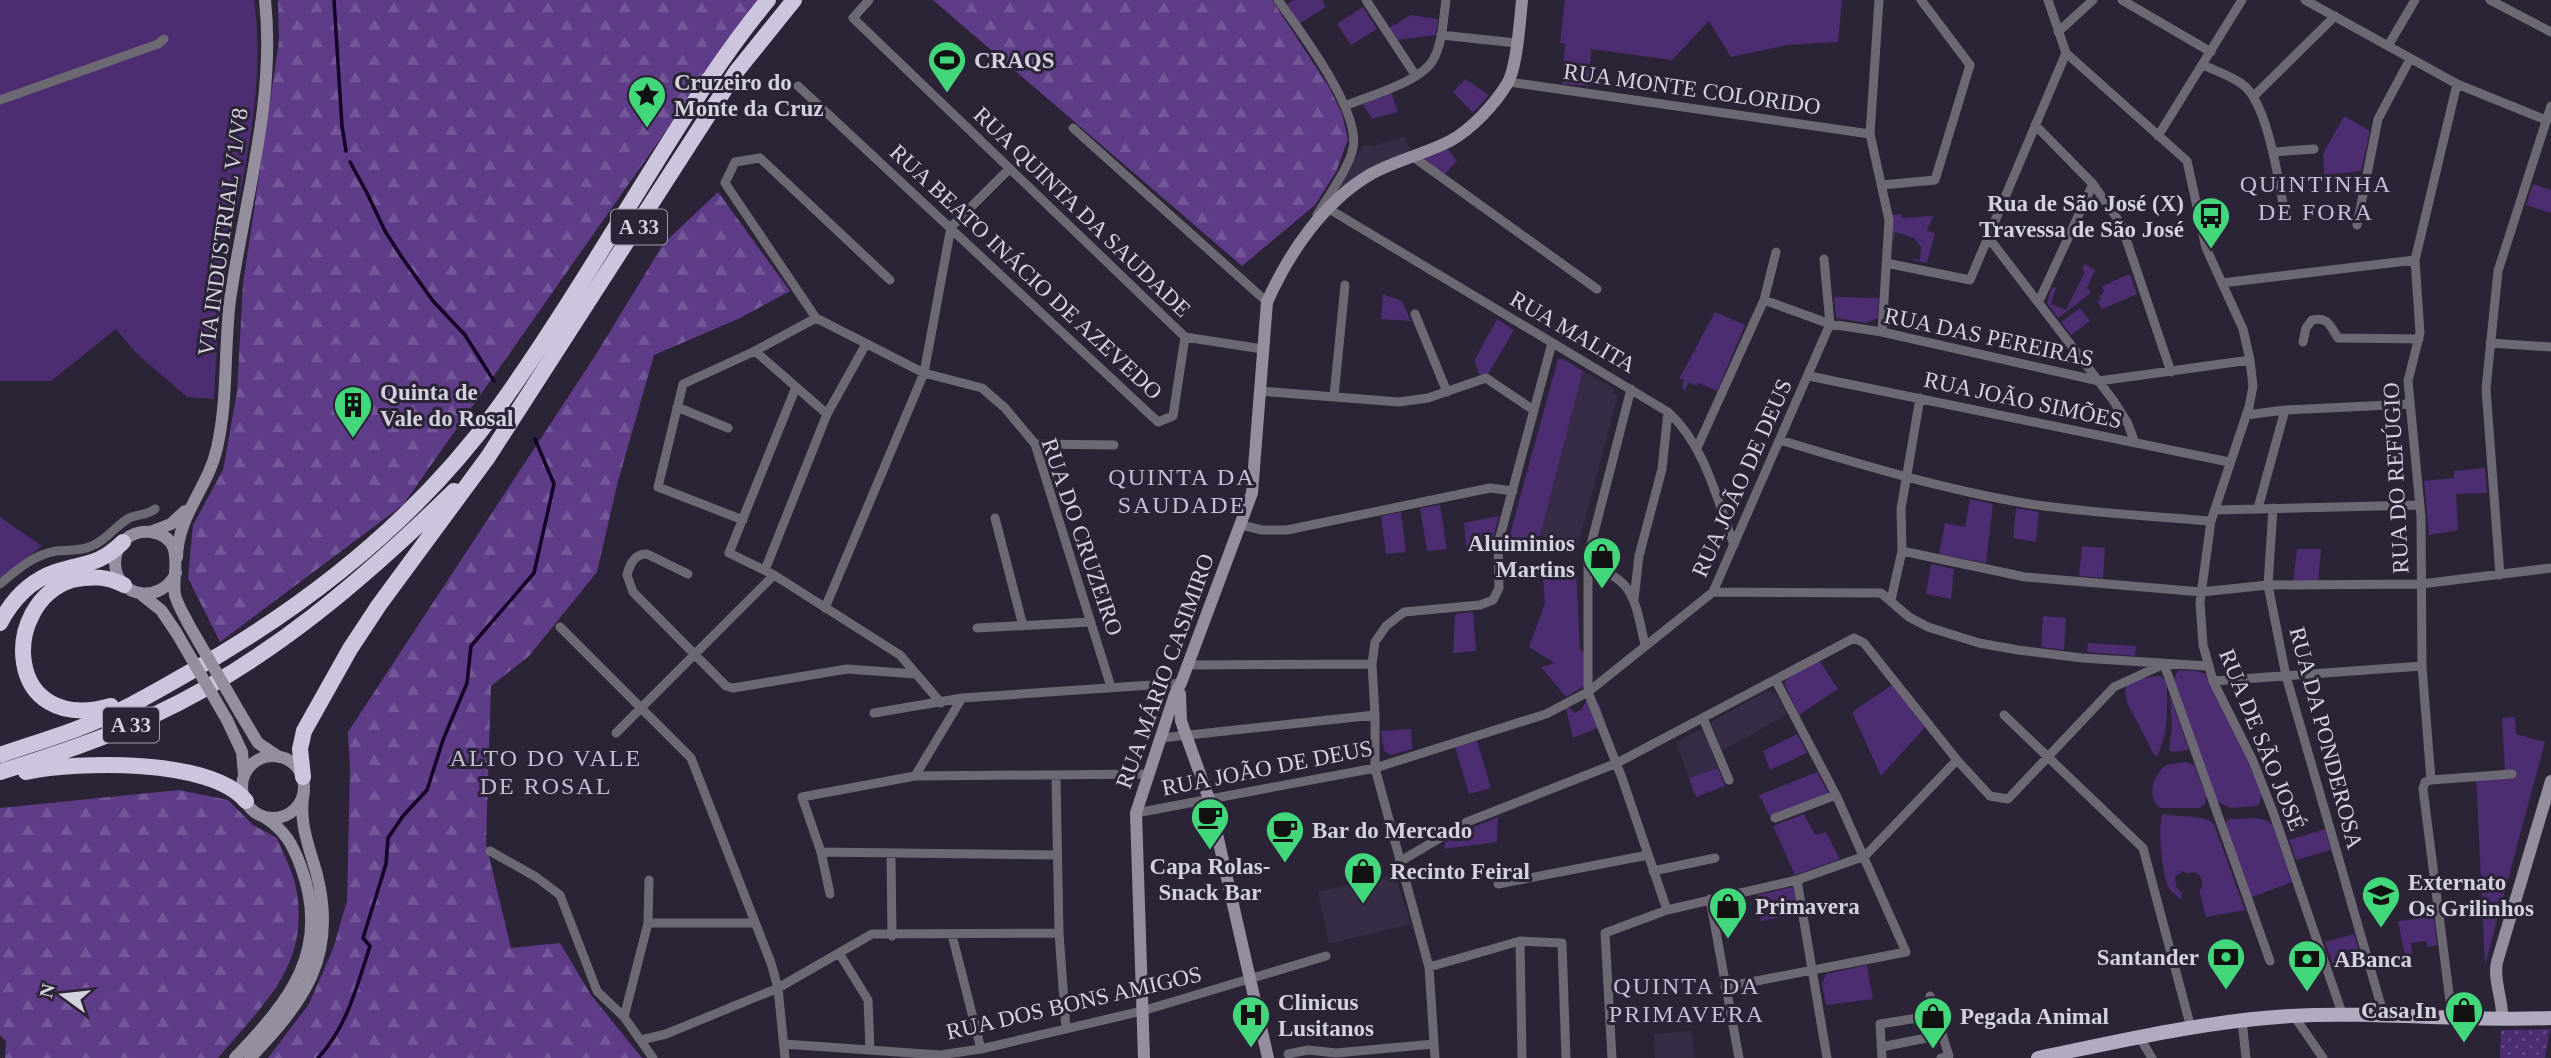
<svg xmlns="http://www.w3.org/2000/svg" width="2551" height="1058" font-family="'Times New Roman',serif">
	<defs>
		<pattern id="forest-firs" width="22" height="20" patternUnits="userSpaceOnUse" patternTransform="scale(1.75)"><rect width="22" height="20" fill="#5e3c88"/><path d="M5 1l3.5 6h-7zM16 11l3.5 6h-7z" fill="#745798"/></pattern>
		<pattern id="park-dots" width="8" height="8" patternUnits="userSpaceOnUse" patternTransform="scale(1.75)"><rect width="8" height="8" fill="#4c2d71"/><path d="M2 2h.1M6 6h.1" fill="none" stroke="#654a85" stroke-width="1.8" stroke-linecap="round"/></pattern>
	</defs>
	<rect width="100%" height="100%" fill="#2b2336"/>
	<path fill="#362c45" d="M1405 136 1410 150 1375 165 1342 192 1332 194 1363 146 1369 144 1371 147Z
		M1583 371 1615 389 1613 394 1618 395 1578 546 1540 536Z
		M1767 691 1776 694 1788 714 1722 751 1711 722Z
		M1703 728 1718 768 1689 778 1676 742Z
		M1395 875 1411 924 1329 944 1318 892Z
		M1691 1031 1695 1058H1655L1654 1034Z"/>
	<path fill="#4c2d71" d="M0 0H254C268 93 238 190 224 281 218 320 216 360 214 399L187 397 136 353 116 329 51 381H0Z
		M1293 0H1322L1326 7 1299 24 1287 4Z
		M1565 0H1842L1838 42 1787 45 1731 57 1709 21 1672 60 1591 49 1589 86 1562 84 1565 44 1560 43Z
		M1363 7 1377 29 1351 45 1337 24Z
		M1411 15 1438 19 1436 35 1397 40 1389 28Z
		M1465 79 1489 95 1473 113 1453 92Z
		M1391 92 1398 112 1372 119 1362 104Z
		M2344 116 2370 131 2361 171 2324 175 2323 154Z
		M1448 149 1457 161 1444 175 1425 160 1426 157Z
		M2533 184 2551 190V213L2526 205Z
		M1901 214V218L1933 216 1927 231 1935 233 1927 263 1908 259 1920 260 1921 247 1914 238 1895 232 1893 243 1892 215Z
		M2084 264 2095 270 2087 288 2091 293 2058 318 2047 303 2052 287 2056 288 2051 304 2066 310 2085 272 2082 269Z
		M2130 274 2137 294 2102 309 2097 301 2101 299 2099 296 2104 292 2102 286Z
		M1383 294 1402 301 1411 321 1381 319Z
		M1834 297 1879 298 1878 318 1866 323 1836 318Z
		M2080 308 2090 321 2071 335 2061 322Z
		M1715 312 1745 325 1717 391 1698 383 1697 386 1689 382 1685 390 1682 388 1684 380 1679 379Z
		M1497 319 1514 330 1488 374 1480 376 1474 361Z
		M1558 359H1563L1583 371 1540 536 1508 541Z
		M2485 468 2487 493 2456 494 2458 530 2429 535 2424 481 2454 478V471Z
		M1970 499 1993 504 1986 563 1939 554 1945 523 1965 527Z
		M1440 505 1447 549 1427 551 1420 508Z
		M2016 508 2039 512 2036 542 2013 538Z
		M1401 512 1406 552 1386 554 1381 516Z
		M1499 516 1492 543 1466 546 1464 523Z
		M0 517 42 546 0 580Z
		M2082 546 2105 548 2103 578 2079 576Z
		M2297 549H2321L2318 583H2293Z
		M1931 564 1954 569 1951 599 1926 594Z
		M1542 565 1576 569 1580 649 1586 656 1584 686 1566 697 1541 667 1555 663 1529 647 1545 603Z
		M1473 612 1476 651 1453 653 1455 614Z
		M2043 616 2066 618 2064 650 2041 647Z
		M2088 643 2136 646 2135 656 2087 652Z
		M1819 660 1838 689 1799 715 1784 683 1787 679Z
		M2180 670 2197 671 2205 674 2246 757 2261 793V800L2257 806 2230 808 2217 801 2174 682 2175 675Z
		M2160 676 2167 682C2167 708 2169 733 2157 756L2154 755C2147 741 2140 727 2133 714 2115 682 2130 679 2160 676Z
		M1892 685 1925 727 1881 776 1852 712Z
		M1593 695 1600 706 1606 724 1573 738 1566 709 1569 707 1574 713 1581 710 1589 696Z
		M2170 696 2189 750 2173 752 2169 750 2172 727Z
		M2515 717 2516 734 2545 742 2485 965 2476 774 2505 771 2502 718Z
		M1411 729 1412 749 1391 755 1384 751 1381 731Z
		M1797 734 1807 753 1770 770 1763 751Z
		M1477 741 1491 788 1469 794 1455 747Z
		M2185 762 2194 765 2206 795 2205 804 2199 808H2160C2146 795 2153 776 2166 765Z
		M1718 768 1725 786 1696 797 1689 778Z
		M1817 772 1829 794 1770 817 1759 795Z
		M1804 814 1815 835 1826 832 1840 859 1795 875 1773 826Z
		M2165 814C2181 818 2202 814 2214 824L2245 910 2206 917 2199 890 2202 888C2204 877 2197 869 2187 874L2183 871 2175 877 2176 886 2182 894 2181 900C2178 896 2172 893 2169 888 2162 877 2158 828 2162 815Z
		M1498 817 1497 842 1444 849 1445 842 1469 829Z
		M2257 818 2268 821 2273 826 2292 882 2250 898 2224 823 2230 819Z
		M2325 829 2331 850 2296 860 2289 840Z
		M1793 887 1798 913 1761 921 1757 895Z
		M2434 917 2437 945 2428 947 2426 941 2411 943 2412 955 2405 956 2398 921Z
		M2354 934 2361 957 2333 964 2325 942Z
		M1867 965 1873 999 1826 1005 1822 983 1826 974Z"/>
	<path fill="url(#forest-firs)" d="M278 0H758L403 505 220 642 188 578 193 525 223 470 237 392 243 284 279 41Z
		M933 0H1272L1329 87 1342 114 1348 139 1336 172 1315 205 1242 266Z
		M718 192 790 291 738 319 654 355 618 481 597 572 529 656 491 686 486 844 511 948 560 943 591 995 642 1058H268L309 1004 333 949 347 901 350 769 348 732 595 356 664 243Z
		M179 790 228 800 253 825 277 838C283 854 293 871 296 888 311 965 262 1005 218 1058H5L6 1041 0 1035V808Z"/>
	<path fill="url(#park-dots)" d="M2550 1029 2545 1058H2500L2501 1030Z"/>
	<g fill="none" stroke-linecap="round" stroke-linejoin="round">
		<path stroke="#130226" stroke-width="3.5" d="M334 0 342 126 346 151
			M350 162 367 193 385 231 401 256 433 301 465 335 494 381
			M318 1058C347 1027 357 986 370 946L363 938 386 864 388 838 403 816 427 790 443 740 467 683 471 646 534 573 554 484 535 439"/>
		<path stroke="#6d6973" stroke-width="9" d="M869 0 853 18 1185 337 1262 349
			M1278 0C1300 31 1361 111 1353 148 1350 166 1327 198 1317 215
			M1366 0 1416 76
			M1879 0 1870 134 1889 220 1882 332
			M2048 0 2066 53 2187 161 2206 248 2243 329 2250 360 2253 386 2249 407 2211 521 2200 602 2203 645 2213 681 2253 761 2273 812 2343 1016
			M2122 0 2211 52
			M2305 0 2457 84 2546 120
			M2490 0 2551 32
			M2058 32 2093 0
			M1441 35 1516 43
			M2388 46 2415 0
			M2203 65C2216 71 2231 76 2242 84 2268 102 2279 184 2285 215
			M1509 82 1870 134
			M798 86 1158 422 1173 416 1185 337
			M2254 96 2335 16
			M0 100 158 44 164 39
			M1345 106C1368 96 1421 82 1433 60 1443 43 1443 19 1446 0
			M2035 125 2093 184 2121 224 2171 372
			M1073 128 1267 302
			M2158 136 2242 0
			M2274 152 2314 149
			M1412 156 1597 289
			M1882 185 1935 180 1970 65 1921 0
			M1329 209 1668 412C1705 445 1717 500 1734 545
			M2357 225 2378 119 2410 59
			M1988 237 2113 400 2128 424 2135 443
			M1886 263 1970 280 2066 53
			M890 280 760 158 735 162 725 183 816 318 924 373 982 388 1005 408 1035 444 1111 687
			M2222 283 2415 260
			M1764 300 1830 324 1882 332 2099 381 2250 360
			M2039 301 2093 184
			M1415 314 1447 392
			M2303 342 2306 328 2312 320C2328 316 2330 326 2338 338L2419 339
			M2490 343 2551 347
			M755 351 827 414
			M1809 376 2229 462
			M796 387 729 553 774 575 900 655 941 703
			M1631 389 1588 556V692L1622 778 1667 910
			M1259 391 1399 402 1428 398 1486 378 1532 409
			M1334 396 1345 285
			M677 407 728 428
			M2246 415 2285 410 2410 404
			M1780 440C1862 465 1945 490 2030 504 2089 513 2151 516 2211 521
			M1035 444 1114 445
			M1697 448 1764 300 1776 252
			M2258 508 2285 410
			M2273 508 2268 585 2286 676 2384 1016
			M2215 510 2420 505
			M995 518 1023 626
			M743 520 658 487 683 384 755 351 816 318
			M1241 525 1262 530H1287L1490 488 1513 491
			M1902 551 1901 509 1920 398
			M1589 569C1635 574 1636 607 1645 645
			M765 570 827 414 866 344
			M688 574 647 554C634 554 630 564 627 575L633 592 726 686 733 688 847 669 916 674
			M2500 575 2486 389 2498 271 2551 106
			M0 584C17 570 33 555 56 551 67 550 79 551 89 547 105 542 115 526 129 518 138 514 148 515 155 509
			M1713 592 1881 593 1909 617 1928 627 1979 643 2018 650 2082 658 2208 666
			M1634 599 1639 556 1662 469 1668 412
			M1891 600 1902 551 2025 577 2201 592 2268 585 2421 584 2551 568
			M825 608 924 373 951 227 1009 169
			M560 627 691 758 771 963 778 988 785 1058
			M977 628 1090 622
			M1188 665 1372 664
			M2213 681 2422 666
			M874 713 962 698 1181 683
			M2004 715 2143 848 2191 1028
			M1703 718 1729 780
			M616 733 774 575
			M1161 738 1375 715
			M915 776 962 698
			M1056 777 1059 933 1066 1029
			M2431 780 2422 666 2421 517 2408 381 2420 333 2415 260 2457 84
			M1136 813 1375 768 1546 714 1588 692 1713 592 1830 324 1824 259
			M1775 818 1836 795
			M490 851 536 877 560 895 597 991 624 1017 653 1058
			M821 852 1057 855
			M891 853 892 936
			M1399 862 1467 822 1617 763 1854 638 1864 643 1957 760 1990 796 2008 799 2114 687 2164 664 2270 961
			M1653 871 1715 858
			M1797 880 1827 1058
			M1498 884 1648 855
			M830 894 821 852 802 797 915 776 1149 774
			M1710 899 1739 1058
			M648 923H754
			M952 935 981 1049
			M1520 941 1562 943 1566 1058
			M839 953 868 1000 870 1050
			M1429 967 1520 941 1522 1058
			M1725 987 1906 952 1836 795 1776 681
			M1930 996 1949 1056 1941 1058
			M2294 1016 2323 1058
			M624 1017 648 923 649 880
			M2452 1017 2423 789 2425 782 2431 780 2512 774
			M2242 1020 2246 1058
			M2140 1038 2152 1058
			M641 1040 666 1034 778 988 872 934 1059 933
			M784 1044 940 1055 981 1049 1142 1011 1326 956
			M1881 1047 1942 1035
			M1288 1054 1308 1050 1336 1053 1434 1044
			M1435 1058 1429 967 1375 768V715L1372 664 1375 642 1386 626 1404 612 1480 605 1493 600 1499 588 1498 544 1552 343
			M1612 1058 1605 933 1667 910 1797 880 1865 856 1957 760
			M1882 1058 1880 1024 1936 1015"/>
		<path stroke="#948e9e" stroke-width="12" d="M150 532 171 524 185 511
			M177 557C178 515 208 488 217 448 228 400 224 349 230 300 244 202 276 100 265 0
			M176 573C162 604 116 599 115 563 115 554 119 545 126 539 133 533 142 531 151 532 188 538 171 573 175 595 178 606 184 615 189 625
			M142 595 161 610 176 632
			M1180 694 1181 721 1209 799 1268 1058
			M240 713 258 743 279 757
			M227 720 242 752 244 775
			M242 787a31 31 0 1 1 62 0a31 31 0 1 1-62 0Z
			M2502 1018C2503 999 2493 981 2497 962L2551 781
			M235 1058C289 1001 332 951 301 867 293 845 285 830 264 817
			M250 1058C303 1002 338 958 317 875 309 846 298 822 304 791
			M1144 1058 1136 813 1175 694 1181 683 1252 493 1267 302C1289 253 1323 202 1371 174 1396 160 1425 154 1450 141 1472 129 1494 105 1507 84 1517 69 1520 20 1522 0"/>
		<path stroke="#b2abbf" stroke-width="14" d="M2038 1058C2121 1041 2205 1021 2290 1016 2377 1011 2464 1022 2551 1018"/>
		<path stroke="#cdc4dd" stroke-width="16" d="M0 623C12 600 30 581 55 572 85 562 97 567 123 542
			M111 706C3 736 0 603 72 580 92 576 107 576 124 585
			M0 755C26 746 53 738 79 728 115 715 150 695 183 676 305 608 416 521 498 408 553 331 602 249 652 169 688 111 724 53 768 0
			M0 772C51 756 106 738 154 715 268 662 365 578 454 491
			M26 772C77 761 211 758 246 801
			M303 777 300 749 304 731 350 649 379 605 488 457 736 72 794 0"/>
		<path stroke="#948e9e" stroke-width="12" d="M189 625 240 713
			M176 632 227 720"/>
	</g>
	<defs>
		<g id="stadium-pin" transform="scale(2.0125)"><path d="M0 17L-7.5 6A9.5 9.5 0 1 1 7.5 6Z" fill="#42d77b" stroke="#2b2336"/><path d="M0-5a6.5 5 0 1 0 0 10a6.5 5 0 1 0 0-10ZM-3.5-1.8h7v3.6h-7Z" fill="#111"/></g>
		<g id="sight-pin" transform="scale(2.0125)"><path d="M0 17L-7.5 6A9.5 9.5 0 1 1 7.5 6Z" fill="#42d77b" stroke="#2b2336"/><path d="M0-6L1.8-2.2L6-1.7L2.9 1.2L3.7 5.4L0 3.3L-3.7 5.4L-2.9 1.2L-6-1.7L-1.8-2.2Z" fill="#111"/></g>
		<g id="bus-pin" transform="scale(2.0125)"><path d="M0 17L-7.5 6A9.5 9.5 0 1 1 7.5 6Z" fill="#42d77b" stroke="#2b2336"/><path d="M-5-6H5V4H4V6H2V4H-2V6H-4V4H-5ZM-3.5-4V0h7V-4ZM-3.5 1.2v1.5H-2V1.2ZM2 1.2v1.5H3.5V1.2Z" fill="#111"/></g>
		<g id="building-pin" transform="scale(2.0125)"><path d="M0 17L-7.5 6A9.5 9.5 0 1 1 7.5 6Z" fill="#42d77b" stroke="#2b2336"/><path d="M-4-6H4V6H1V3H-1V6H-4ZM-2.5-4.3h1.7v1.8h-1.7ZM.8-4.3h1.7v1.8H.8ZM-2.5-1h1.7V.8h-1.7ZM.8-1h1.7V.8H.8Z" fill="#111"/></g>
		<g id="shop-pin" transform="scale(2.0125)"><path d="M0 17L-7.5 6A9.5 9.5 0 1 1 7.5 6Z" fill="#42d77b" stroke="#2b2336"/><path d="M-5-2.5h2.3a2.7 3.5 0 0 1 5.4 0H5L5.5 6h-11ZM-1.5-2.5h3a1.5 2.3 0 0 0-3 0Z" fill="#111"/></g>
		<g id="cafe-pin" transform="scale(2.0125)"><path d="M0 17L-7.5 6A9.5 9.5 0 1 1 7.5 6Z" fill="#42d77b" stroke="#2b2336"/><path d="M-5.5-4.5H6V0H3Q3 3.5 0 3.5H-2.5Q-5.5 3.5-5.5 0ZM3-3.2v2h1.7v-2ZM-6 4.5H4V6H-6Z" fill="#111"/></g>
		<g id="school-pin" transform="scale(2.0125)"><path d="M0 17L-7.5 6A9.5 9.5 0 1 1 7.5 6Z" fill="#42d77b" stroke="#2b2336"/><path d="M0-5L7-2L0 1L-7-2ZM-4 1L0 2.5L4 1V4Q0 6-4 4Z" fill="#111"/></g>
		<g id="bank-pin" transform="scale(2.0125)"><path d="M0 17L-7.5 6A9.5 9.5 0 1 1 7.5 6Z" fill="#42d77b" stroke="#2b2336"/><path d="M-6-4H6V4H-6ZM0-2.3a2.3 2.3 0 1 0 0 4.6a2.3 2.3 0 1 0 0-4.6Z" fill="#111"/></g>
		<g id="hospital-pin" transform="scale(2.0125)"><path d="M0 17L-7.5 6A9.5 9.5 0 1 1 7.5 6Z" fill="#42d77b" stroke="#2b2336"/><path d="M-5-5h3v3.5h4V-5h3V5h-3V1.5h-4V5h-3Z" fill="#111"/></g>
	</defs>
	<g fill-rule="evenodd">
		<use href="#stadium-pin" x="947" y="60"/>
		<use href="#sight-pin" x="647" y="95"/>
		<use href="#bus-pin" x="2211" y="216"/>
		<use href="#building-pin" x="353" y="405"/>
		<use href="#shop-pin" x="1602" y="556"/>
		<use href="#cafe-pin" x="1210" y="817"/>
		<use href="#cafe-pin" x="1285" y="830"/>
		<use href="#shop-pin" x="1363" y="871"/>
		<use href="#school-pin" x="2381" y="895"/>
		<use href="#shop-pin" x="1728" y="906"/>
		<use href="#bank-pin" x="2226" y="957"/>
		<use href="#bank-pin" x="2307" y="959"/>
		<use href="#shop-pin" x="2464" y="1010"/>
		<use href="#hospital-pin" x="1251" y="1015"/>
		<use href="#shop-pin" x="1933" y="1016"/>
	</g>
	<g text-anchor="middle" dominant-baseline="central" stroke-width="6" stroke-linejoin="round" paint-order="stroke">
		<g fill="#2b2336" stroke="#a29dac" stroke-width="2">
			<rect x="611" y="209.5" width="56" height="35" rx="5"/>
			<rect x="103" y="707.5" width="56" height="35" rx="5"/>
		</g>
		<g font-size="21" font-weight="bold" fill="#d5d1de">
			<text x="639" y="227">A 33</text>
			<text x="131" y="725">A 33</text>
		</g>
		<g font-size="23" font-weight="bold" fill="#d5d1de" stroke="#2b2336" text-anchor="start">
			<text x="974" y="60">CRAQS</text>
			<text x="674" y="82">Cruzeiro do<tspan x="674" dy="26">Monte da Cruz</tspan></text>
			<text x="2184" y="203" text-anchor="end">Rua de São José (X)<tspan x="2184" dy="26">Travessa de São José</tspan></text>
			<text x="380" y="392">Quinta de<tspan x="380" dy="26">Vale do Rosal</tspan></text>
			<text x="1575" y="543" text-anchor="end">Aluiminios<tspan x="1575" dy="26">Martins</tspan></text>
			<text x="1312" y="830">Bar do Mercado</text>
			<text x="1210" y="866" text-anchor="middle">Capa Rolas-<tspan x="1210" dy="26">Snack Bar</tspan></text>
			<text x="1390" y="871">Recinto Feiral</text>
			<text x="2408" y="882">Externato<tspan x="2408" dy="26">Os Grilinhos</tspan></text>
			<text x="1755" y="906">Primavera</text>
			<text x="2199" y="957" text-anchor="end">Santander</text>
			<text x="2334" y="959">ABanca</text>
			<text x="1278" y="1002">Clinicus<tspan x="1278" dy="26">Lusitanos</tspan></text>
			<text x="2437" y="1010" text-anchor="end">Casa In</text>
			<text x="1960" y="1016">Pegada Animal</text>
		</g>
		<g font-size="23" fill="#d5d1de" stroke="#2b2336">
			<text transform="translate(1692 89) rotate(8)">RUA MONTE COLORIDO</text>
			<text transform="translate(1082 212) rotate(44)">RUA QUINTA DA SAUDADE</text>
			<text transform="translate(223 232) rotate(-82)">VIA INDUSTRIAL V1/V8</text>
			<text transform="translate(1026 272) rotate(43)">RUA BEATO INÁCIO DE AZEVEDO</text>
			<text transform="translate(1573 332) rotate(30)">RUA MALITA</text>
			<text transform="translate(1989 337) rotate(12)">RUA DAS PEREIRAS</text>
			<text transform="translate(2023 400) rotate(12)">RUA JOÃO SIMÕES</text>
			<text transform="translate(1742 478) rotate(-66)">RUA JOÃO DE DEUS</text>
			<text transform="translate(2396 478) rotate(-93)">RUA DO REFÚGIO</text>
			<text transform="translate(1082 537) rotate(71)">RUA DO CRUZEIRO</text>
			<text transform="translate(1165 671) rotate(-70)">RUA MÁRIO CASIMIRO</text>
			<text transform="translate(2326 738) rotate(75)">RUA DA PONDEROSA</text>
			<text transform="translate(2262 740) rotate(68)">RUA DE SÃO JOSÉ</text>
			<text transform="translate(1267 768) rotate(-11)">RUA JOÃO DE DEUS</text>
			<text transform="translate(1074 1003) rotate(-13)">RUA DOS BONS AMIGOS</text>
		</g>
		<g font-size="24" letter-spacing="2" fill="#c7bed6" stroke="#2b2336">
			<text x="2316" y="184">QUINTINHA<tspan x="2316" dy="28">DE FORA</tspan></text>
			<text x="1182" y="477">QUINTA DA<tspan x="1182" dy="28">SAUDADE</tspan></text>
			<text x="546" y="758">ALTO DO VALE<tspan x="546" dy="28">DE ROSAL</tspan></text>
			<text x="1687" y="986">QUINTA DA<tspan x="1687" dy="28">PRIMAVERA</tspan></text>
		</g>
	</g>
	<g transform="translate(63 995) rotate(285)" stroke="#2b2336" stroke-width="5" paint-order="stroke">
	<path d="M0-5L12 26L0 18L-12 26Z" fill="#d5d1de"/>
	<text y="-10" font-size="19" font-weight="bold" text-anchor="middle" fill="#d5d1de">N</text>
	</g>
</svg>
